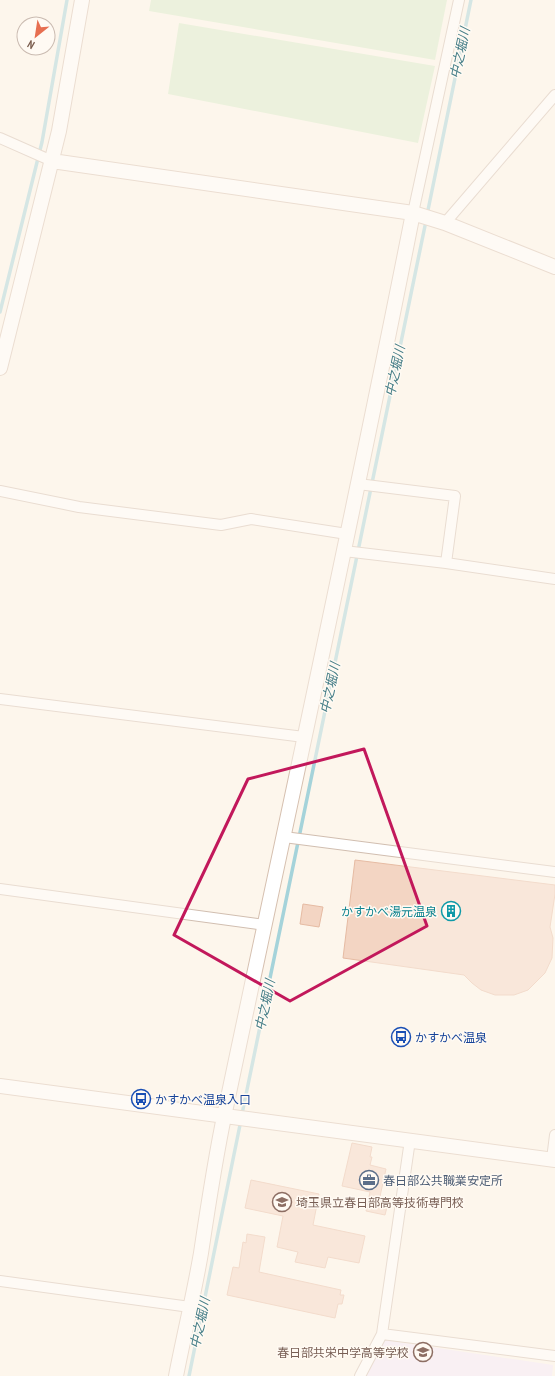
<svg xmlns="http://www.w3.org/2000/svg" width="555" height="1376" font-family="'PT Sans Narrow','Noto Sans JP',sans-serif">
	<rect width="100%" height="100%" fill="#fdf6ec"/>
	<path fill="#f3e8fa" d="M384 1340 553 1365 552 1376H366Z"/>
	<path fill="#d8ecc9" d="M151 0H447L435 60 149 11Z
		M179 23 435 66 418 143 168 94Z"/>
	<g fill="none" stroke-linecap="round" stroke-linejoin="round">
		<path stroke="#a5d3da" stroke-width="3.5" d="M427 215 471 0
			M0 312 42 142 67 0
			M242 1114 426 221
			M189 1376 241 1120"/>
	</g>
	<path fill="#f3d5c3" stroke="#e6bba3" d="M355 860 555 885V894L550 927 553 938 552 958 545 973 528 990 514 995H495L481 990 472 983 464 975 343 958Z
		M303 904 323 907 319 927 300 924Z
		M352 1143 372 1147 370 1157H372L370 1165 386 1169 379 1201 388 1203 385 1215 366 1211 370 1192 342 1186Z
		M251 1180 319 1194 313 1225 365 1236 359 1263 328 1257 325 1268 295 1262 298 1252 277 1247 283 1216 245 1208Z
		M247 1234 265 1237 259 1272 341 1290 340 1295H344L342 1304H338L335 1318 227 1295 233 1267 239 1268 243 1242 246 1243Z"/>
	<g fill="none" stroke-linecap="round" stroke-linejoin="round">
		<g stroke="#d1beb0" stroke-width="12">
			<path id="street" d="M0 138 52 161
				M413 213 459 0
				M445 223 555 95
				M358 484 455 496 446 563
				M0 491 79 507 221 525 251 519 347 534
				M344 551 446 563 555 579
				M0 699 304 737
				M284 837 555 872
				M0 889 265 925
				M552 1159 555 1135
				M0 1281 190 1307
				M382 1334 410 1140
				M360 1376 382 1334 555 1356"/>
		</g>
		<g stroke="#d6c0b0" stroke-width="16">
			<path id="secondary" d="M52 161 413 213 445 223 555 267
				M0 368 59 131 82 0
				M0 1086 555 1160
				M176 1376C184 1335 194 1294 201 1253 208 1206 215 1159 225 1112 288 812 354 513 413 213"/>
		</g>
		<use href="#street" stroke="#fff" stroke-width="10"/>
		<use href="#secondary" stroke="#fff" stroke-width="14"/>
	</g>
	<path d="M0 0H555V1376H0ZM364 749 427 926 290 1001 174 935 248 779Z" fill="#fdf6ec" fill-opacity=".55" fill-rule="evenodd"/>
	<path fill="none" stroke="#c2185b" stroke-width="3" stroke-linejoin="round" d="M364 749 427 926 290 1001 174 935 248 779Z"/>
	<defs>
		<g id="building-ring" transform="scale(1)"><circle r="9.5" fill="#fffaf3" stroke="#0f9aa8" stroke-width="1.5"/><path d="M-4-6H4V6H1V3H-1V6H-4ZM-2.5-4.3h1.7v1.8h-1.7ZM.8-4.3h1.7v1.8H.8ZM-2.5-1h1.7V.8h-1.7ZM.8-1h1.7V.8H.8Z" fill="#0f9aa8"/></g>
		<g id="bus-ring" transform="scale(1)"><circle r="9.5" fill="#fffaf3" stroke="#1a4fb4" stroke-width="1.5"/><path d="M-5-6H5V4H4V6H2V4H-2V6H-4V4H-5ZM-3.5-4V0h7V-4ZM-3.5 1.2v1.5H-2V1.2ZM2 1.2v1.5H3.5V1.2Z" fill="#1a4fb4"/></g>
		<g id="office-ring" transform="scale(1)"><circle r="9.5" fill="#fffaf3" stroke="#5c6f8a" stroke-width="1.5"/><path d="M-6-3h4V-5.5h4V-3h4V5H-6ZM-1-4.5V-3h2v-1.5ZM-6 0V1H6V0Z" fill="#5c6f8a"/></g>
		<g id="university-ring" transform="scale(1)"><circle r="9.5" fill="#fffaf3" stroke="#8d6e63" stroke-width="1.5"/><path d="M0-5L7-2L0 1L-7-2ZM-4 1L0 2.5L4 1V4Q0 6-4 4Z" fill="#8d6e63"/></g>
		<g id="school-ring" transform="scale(1)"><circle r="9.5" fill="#fffaf3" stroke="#8d6e63" stroke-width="1.5"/><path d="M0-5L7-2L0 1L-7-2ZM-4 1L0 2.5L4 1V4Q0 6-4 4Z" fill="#8d6e63"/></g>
	</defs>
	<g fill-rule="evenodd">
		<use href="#building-ring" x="451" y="911"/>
		<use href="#bus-ring" x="401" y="1037"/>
		<use href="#bus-ring" x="141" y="1099"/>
		<use href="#office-ring" x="369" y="1180"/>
		<use href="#university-ring" x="282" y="1202"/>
		<use href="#school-ring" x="423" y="1352"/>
	</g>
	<g text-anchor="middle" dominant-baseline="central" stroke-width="3" stroke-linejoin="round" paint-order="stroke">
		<g font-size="12" fill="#0d838f" stroke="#fffaf3" text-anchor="end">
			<text x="437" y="911">かすかべ湯元温泉</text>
		</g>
		<g font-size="12" fill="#164399" stroke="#fffaf3" text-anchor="start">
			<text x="415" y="1037">かすかべ温泉</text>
			<text x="155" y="1099">かすかべ温泉入口</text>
		</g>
		<g font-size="12" fill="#4e5e75" stroke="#fffaf3" text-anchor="start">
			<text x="383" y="1180">春日部公共職業安定所</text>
		</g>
		<g font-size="12" fill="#785e54" stroke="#fffaf3" text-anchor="start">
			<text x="296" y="1202">埼玉県立春日部高等技術専門校</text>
			<text x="409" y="1352" text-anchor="end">春日部共栄中学高等学校</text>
		</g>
		<g font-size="13" font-style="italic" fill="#437c86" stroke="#fffaf3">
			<text transform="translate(460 53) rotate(-78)">中之堀川</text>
			<text transform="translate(395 371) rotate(-78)">中之堀川</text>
			<text transform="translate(330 688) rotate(-78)">中之堀川</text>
			<text transform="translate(265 1005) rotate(-78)">中之堀川</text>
			<text transform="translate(200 1323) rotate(-78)">中之堀川</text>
		</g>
	</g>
	<g transform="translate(36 36) rotate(210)"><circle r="19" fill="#fffaf3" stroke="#cabbb1"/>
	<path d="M0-3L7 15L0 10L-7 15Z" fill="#e76f51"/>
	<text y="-6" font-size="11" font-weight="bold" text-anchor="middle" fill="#7a5c4d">N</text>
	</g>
</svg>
